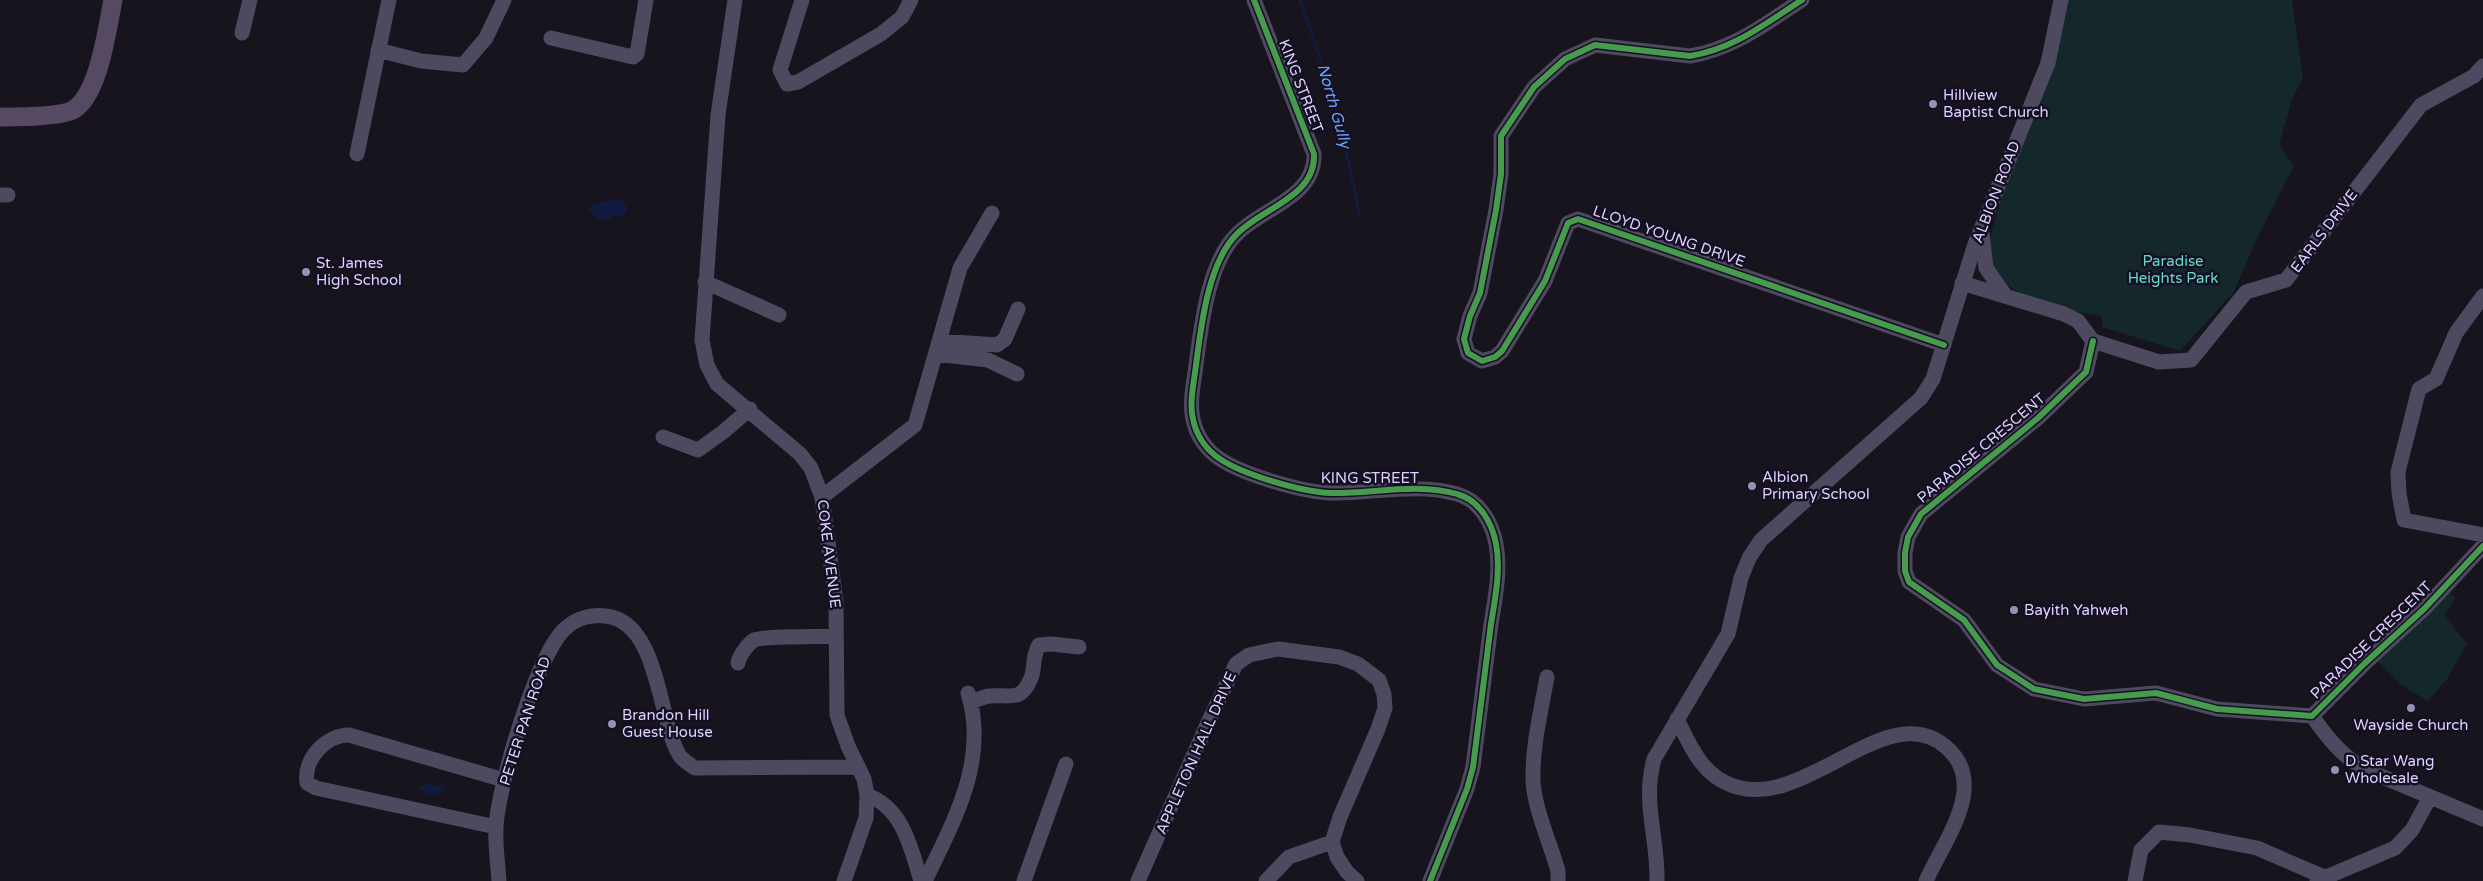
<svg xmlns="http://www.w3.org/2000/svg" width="2483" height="881" font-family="'Varela Round',sans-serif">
	<rect width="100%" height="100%" fill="#17141e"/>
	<path fill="#14272a" d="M2058 0H2292L2303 78 2292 99 2279 145 2294 166 2255 243 2234 292 2180 351 2102 327V316C2069 312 2006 299 1992 265 1989 258 1990 246 1990 238Z
		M2448 589 2455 598 2445 615 2467 644 2447 679 2428 701 2401 685 2375 659Z"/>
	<path fill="#101b3f" d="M612 200H623L628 210 623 217 615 214 608 221 597 219 588 210 595 204Z
		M427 783 434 786 443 785 444 790 436 795 434 792 430 796 418 788Z"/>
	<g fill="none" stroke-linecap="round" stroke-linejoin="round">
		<path stroke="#101b3f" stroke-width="3" d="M1300 0C1326 70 1346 140 1359 214"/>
		<path stroke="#4d495f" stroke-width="15" d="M735 0 718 115 702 340 707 365 717 384 800 454 811 468 822 497 836 602 837 715 848 746 864 779 867 795 866 818 844 881
			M802 0 780 70 787 84 798 82 881 34 902 17 911 0
			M1254 0 1314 154C1316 197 1262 208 1237 234 1208 262 1201 327 1196 365 1194 383 1189 402 1193 419 1196 435 1206 450 1220 459 1244 475 1302 492 1331 493 1371 494 1417 482 1457 494 1479 500 1492 522 1496 544 1501 570 1495 599 1491 624 1485 672 1479 720 1473 767L1467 789 1430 881
			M1802 0C1766 23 1734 49 1690 56L1595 45 1565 59 1534 87 1501 136V174L1496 210 1480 293 1470 316 1464 339 1468 353 1482 361 1495 357 1502 351 1545 281 1568 223 1578 219 1944 345
			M242 33 250 0
			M551 38 633 57 637 54 646 0
			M378 50 421 61 463 65 486 38 504 0
			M357 154 389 0
			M0 195H8
			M1982 233 1986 268 2005 295
			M705 282 779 315
			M1962 283 2064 314 2078 321 2093 341
			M2483 296 2456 333 2436 379 2419 389 2398 472 2399 493 2404 520 2483 535
			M940 341 997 345 1005 339 1018 309
			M2093 341 2086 372 2038 418 1921 514 1908 537 1905 553V571L1909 582 1964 620 1997 665 2034 689 2084 699 2156 693 2217 709 2312 716 2364 664 2424 609 2483 546
			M2093 341 2159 362 2191 360 2246 292 2286 280 2421 105 2474 76 2483 66
			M936 354 988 360 1017 374
			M663 437 698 450 723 432 750 409
			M822 497 915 425 960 268 992 213
			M738 663C739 656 748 644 754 640 762 636 822 637 836 636
			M1547 677C1541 711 1532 747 1533 781 1535 811 1550 842 1558 871V881
			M971 702C977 700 983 697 989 696 1010 694 1021 703 1031 678 1036 666 1031 659 1039 645L1051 644 1079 647
			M2312 716C2327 737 2341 755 2364 769L2483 819
			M1677 719C1690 745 1701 774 1731 785 1803 814 1887 695 1946 747 1990 784 1943 842 1926 881
			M867 795C903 808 911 848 921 881
			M496 827 316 788 307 783C303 759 326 735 349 735L504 780
			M499 881C498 864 495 846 496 828 497 790 538 649 567 627 577 618 592 614 606 616 660 622 658 722 680 756 684 761 689 764 695 768L858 767
			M925 881C953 822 989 761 968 693
			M1024 881 1066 764
			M1138 881 1206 727 1236 664 1249 655 1278 649 1339 657 1358 664 1379 680 1384 694 1385 708 1378 729 1340 817 1332 842 1337 857 1347 872 1357 881
			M1266 881 1289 857 1332 842
			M1657 881C1658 837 1642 804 1654 759L1728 634 1741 578 1749 558 1761 540 1921 398 1933 379 1975 244 2048 63 2061 0
			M2135 881 2141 850 2159 832 2190 835 2257 848 2324 877
			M2317 881 2395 848 2412 830 2430 797"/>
		<path stroke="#564a63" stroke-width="19" d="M0 117C16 117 60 117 73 110 99 95 107 29 113 0"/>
		<g stroke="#150f23" stroke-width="9">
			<path id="cycleway" d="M1254 0 1314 154C1316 197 1262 208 1237 234 1208 262 1201 327 1196 365 1194 383 1189 402 1193 419 1196 435 1206 450 1220 459 1244 475 1302 492 1331 493 1371 494 1417 482 1457 494 1479 500 1492 522 1496 544 1501 570 1495 599 1491 624 1485 672 1479 720 1473 767L1467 789 1430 881
				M1802 0C1766 23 1734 49 1690 56L1595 45 1565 59 1534 87 1501 136V174L1496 210 1480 293 1470 316 1464 339 1468 353 1482 361 1495 357 1502 351 1545 281 1568 223 1578 219 1944 345
				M2093 341 2086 372 2038 418 1921 514 1908 537 1905 553V571L1909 582 1964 620 1997 665 2034 689 2084 699 2156 693 2217 709 2312 716 2364 664 2424 609 2483 546"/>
		</g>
		<use href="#cycleway" stroke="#469c4c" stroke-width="6"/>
	</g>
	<g fill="#9890af" stroke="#150f23" stroke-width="2">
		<circle cx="1933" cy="104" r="5"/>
		<circle cx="306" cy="272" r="5"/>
		<circle cx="1752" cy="486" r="5"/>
		<circle cx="2014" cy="610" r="5"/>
		<circle cx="2411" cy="708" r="5"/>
		<circle cx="612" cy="724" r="5"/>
		<circle cx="2335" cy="770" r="5"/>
	</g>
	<g text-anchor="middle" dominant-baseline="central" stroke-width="5" stroke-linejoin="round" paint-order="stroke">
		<g font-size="15" fill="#ddd3fd" stroke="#150f23">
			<text transform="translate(1301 86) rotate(69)">KING STREET</text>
			<text transform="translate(1996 192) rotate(-69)">ALBION ROAD</text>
			<text transform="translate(2324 231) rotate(-53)">EARLS DRIVE</text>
			<text transform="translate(1669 236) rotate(19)">LLOYD YOUNG DRIVE</text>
			<text transform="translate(1981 448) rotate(-40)">PARADISE CRESCENT</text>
			<text x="1370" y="478">KING STREET</text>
			<text transform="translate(829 554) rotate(83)">COKE AVENUE</text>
			<text transform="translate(2371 640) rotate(-44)">PARADISE CRESCENT</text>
			<text transform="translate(525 721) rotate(-72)">PETER PAN ROAD</text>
			<text transform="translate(1196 753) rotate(-66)">APPLETON HALL DRIVE</text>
		</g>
		<g font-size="15" fill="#ddd3fd" stroke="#150f23" text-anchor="start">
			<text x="1943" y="95">Hillview<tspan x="1943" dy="17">Baptist Church</tspan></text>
			<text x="316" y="263">St. James<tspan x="316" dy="17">High School</tspan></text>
			<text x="1762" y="477">Albion<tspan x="1762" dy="17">Primary School</tspan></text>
			<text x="2024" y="610">Bayith Yahweh</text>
			<text x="622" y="715">Brandon Hill<tspan x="622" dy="17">Guest House</tspan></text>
			<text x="2411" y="725" text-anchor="middle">Wayside Church</text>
			<text x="2345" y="761">D Star Wang<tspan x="2345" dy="17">Wholesale</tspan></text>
		</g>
		<g font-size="15" fill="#63d9c9" stroke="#150f23">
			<text x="2173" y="261">Paradise<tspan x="2173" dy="17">Heights Park</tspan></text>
		</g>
		<g font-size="16" font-style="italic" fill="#67a3f7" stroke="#150f23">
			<text transform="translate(1334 106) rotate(74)">North Gully</text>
		</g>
	</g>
</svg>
